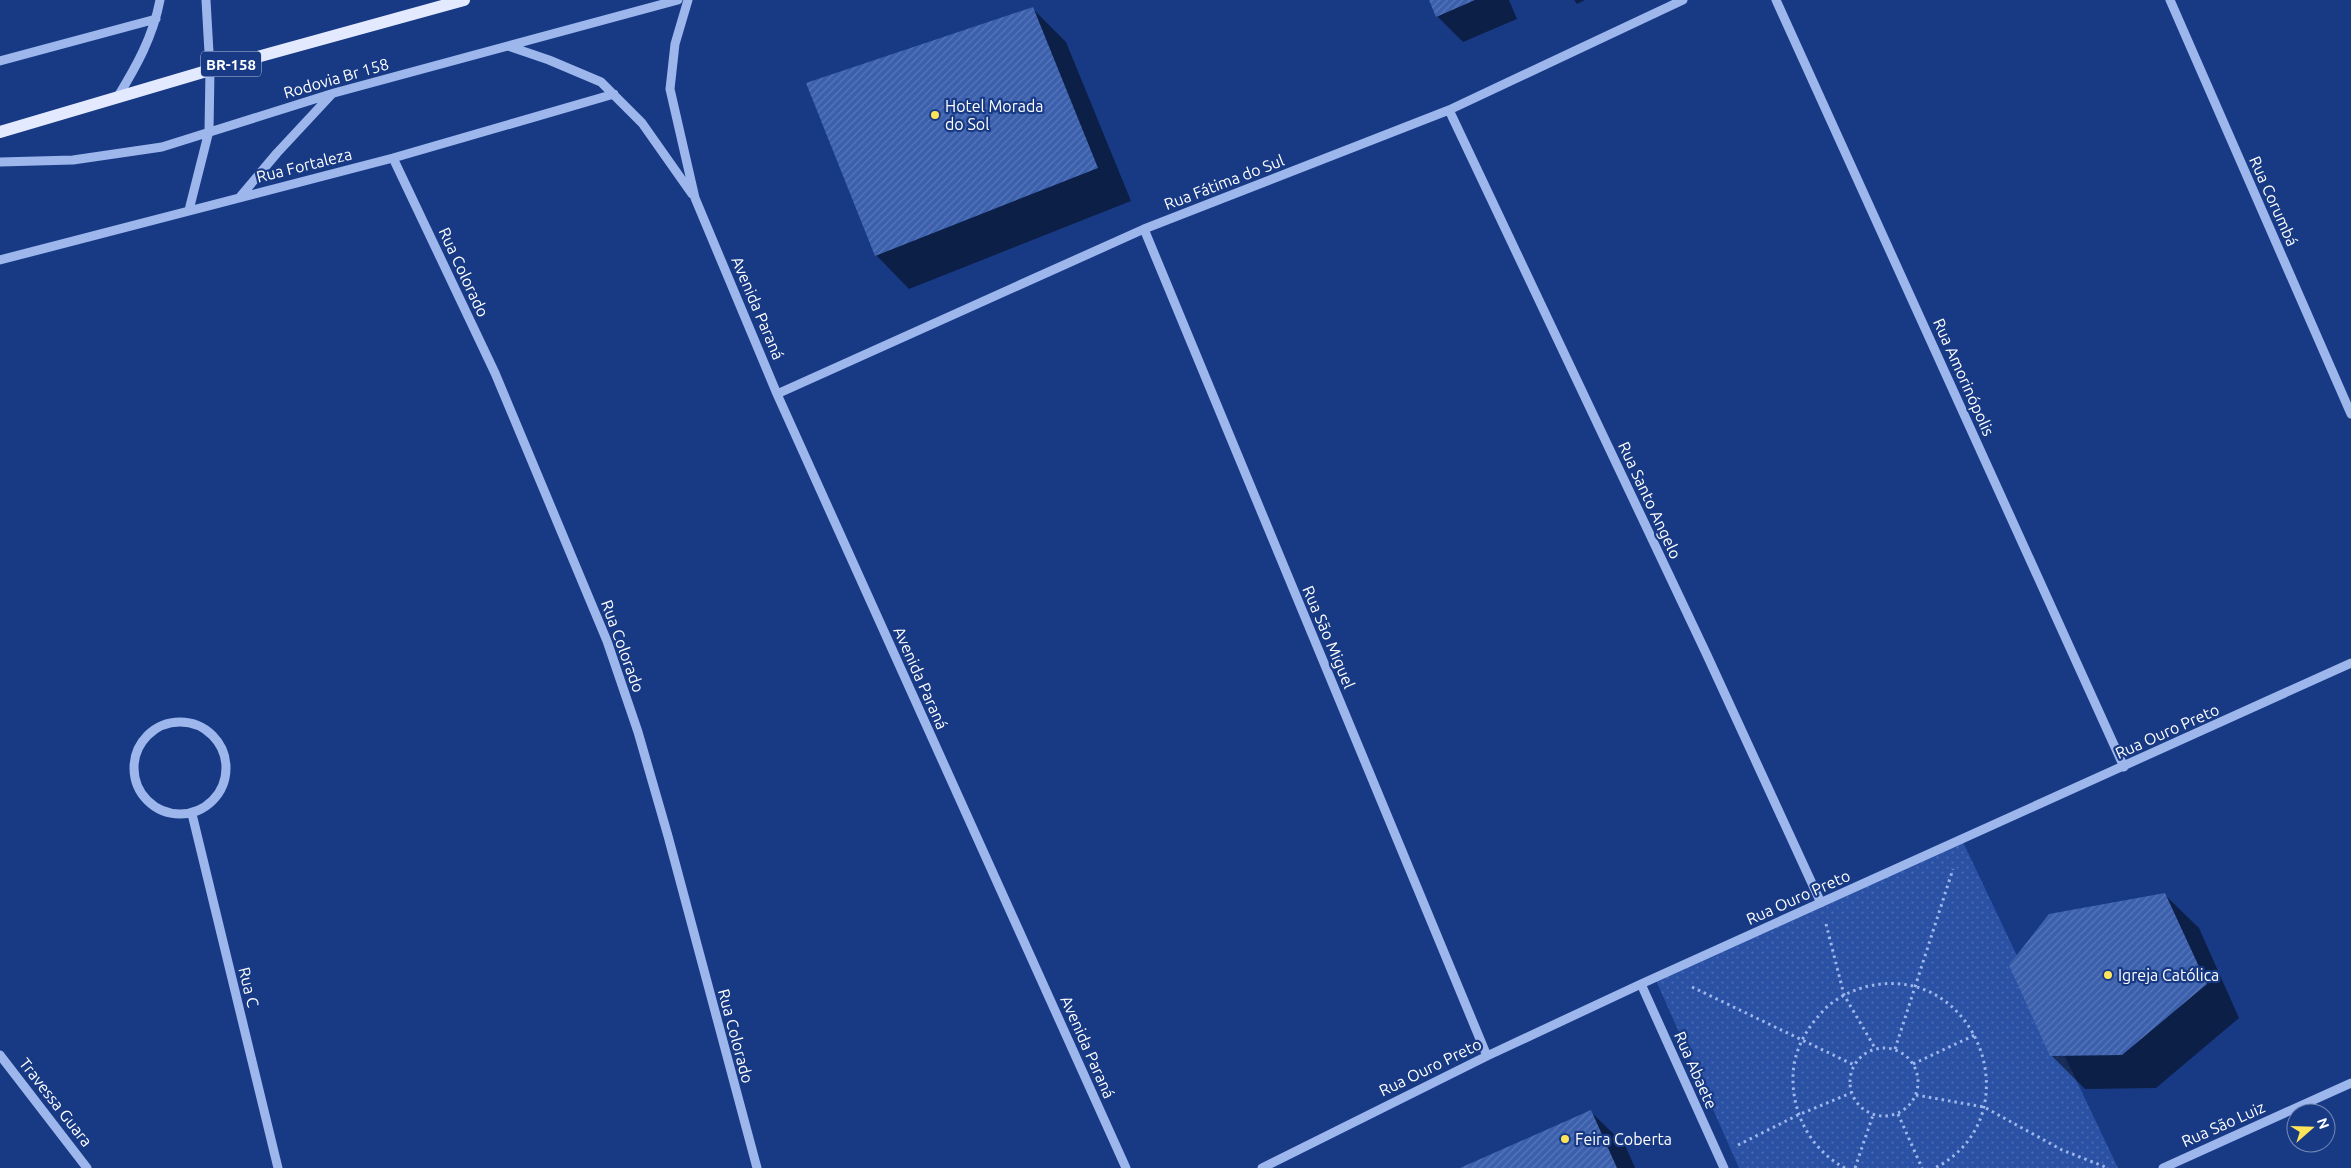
<svg xmlns="http://www.w3.org/2000/svg" width="2351" height="1168" font-family="Ubuntu,sans-serif">
	<defs>
		<pattern id="park-dots" width="8" height="8" patternUnits="userSpaceOnUse" patternTransform="scale(1.25)"><rect width="8" height="8" fill="#2a51a4"/><path d="M2 2h.1M6 6h.1" fill="none" stroke="#4a6bb2" stroke-width="1.8" stroke-linecap="round"/></pattern>
		<pattern id="building-hatch" width="6" height="6" patternUnits="userSpaceOnUse" patternTransform="scale(1.25)"><rect width="6" height="6" fill="#3c60ad"/><path d="M-1 1l2-2M0 6l6-6M5 7l2-2" fill="none" stroke="#5978b9"/></pattern>
	</defs>
	<rect width="100%" height="100%" fill="#183a85"/>
	<path fill="url(#park-dots)" d="M1962 840 2118 1168H1739L1655 978Z"/>
	<path fill="#0007" d="M1430 0H1509L1517 19 1463 42 1437 16Z
		M1574 0H1585L1577 4Z
		M1033 9 1066 42 1131 201 909 289 876 255Z
		M2165 895 2199 928 2239 1018 2156 1088 2085 1089 2051 1055Z
		M1591 1112 1625 1145 1635 1168H1463Z"/>
	<path fill="url(#building-hatch)" d="M1429 0H1475L1436 17Z
		M1033 7 1098 168 875 256 806 83Z
		M2165 893 2207 984 2122 1055 2050 1056 2009 965 2049 914Z
		M1591 1110 1617 1168H1460Z"/>
	<g fill="none" stroke-linecap="round" stroke-linejoin="round">
		<path stroke="#9db7ed" stroke-width="3" stroke-dasharray="2.5 4" stroke-linecap="butt" d="M1826 924 1844 995 1875 1048
			M1692 987 1854 1065
			M1850 1082a34 34 0 1 1 68 0a34 34 0 1 1-68 0Z
			M1895 1049 1953 869
			M1913 1064 1975 1035
			M1916 1095 1984 1107 2062 1150 2108 1168
			M1898 1114 1922 1168
			M1738 1145 1798 1115 1851 1093
			M1845 1168C1813 1151 1794 1118 1793 1082 1792 1054 1804 1031 1823 1011 1835 998 1852 990 1869 986 1978 962 2034 1117 1935 1168
			M1855 1168 1873 1115"/>
		<path stroke="#9db7ed" stroke-width="9" d="M688 0 675 44 670 89 695 198 777 394 1126 1168
			M1776 0 2124 767
			M2170 0 2351 414
			M508 46 549 60 601 82 642 123 692 194
			M0 61 156 19
			M117 98C136 67 153 37 160 0
			M1449 110 1706 653 1821 903
			M393 158 495 373 607 641 638 732 668 836 757 1168
			M0 162 73 160 162 147 334 93 678 0
			M240 197 277 153 331 95
			M189 210 209 131 210 70 206 0
			M1144 229 1487 1056
			M0 260 393 158 614 94
			M777 394 1144 229 1449 110 1683 0
			M134 768a46 46 0 1 1 92 0a46 46 0 1 1-92 0Z
			M192 814 278 1168
			M1641 984 1724 1168
			M0 1055 87 1168
			M1262 1168 1487 1056 1641 984 2351 663
			M2163 1168 2351 1083"/>
		<path stroke="#e3eaff" stroke-width="12" d="M0 132 210 70 464 0"/>
	</g>
	<g fill="#ffe459" stroke="#183a85" stroke-width="2">
		<circle cx="935" cy="115" r="5"/>
		<circle cx="2108" cy="975" r="5"/>
		<circle cx="1565" cy="1139" r="5"/>
	</g>
	<g text-anchor="middle" dominant-baseline="central" stroke-width="4.5" stroke-linejoin="round" paint-order="stroke">
		<rect fill="#183a85" stroke="#bac4da" stroke-width="1" x="201" y="51.5" width="60" height="25" rx="4"/>
		<g font-size="15" font-weight="bold" fill="#fff">
			<text x="231" y="64">BR-158</text>
		</g>
		<g font-size="16" fill="#fff" stroke="#183a85">
			<text transform="translate(336 78) rotate(-16)">Rodovia Br 158</text>
			<text transform="translate(304 165) rotate(-14)">Rua Fortaleza</text>
			<text transform="translate(1224 182) rotate(-21)">Rua Fátima do Sul</text>
			<text transform="translate(2274 201) rotate(66)">Rua Corumbá</text>
			<text transform="translate(464 272) rotate(65)">Rua Colorado</text>
			<text transform="translate(758 308) rotate(67)">Avenida Paraná</text>
			<text transform="translate(1964 377) rotate(66)">Rua Amorinópolis</text>
			<text transform="translate(1650 500) rotate(65)">Rua Santo Angelo</text>
			<text transform="translate(1329 637) rotate(67)">Rua São Miguel</text>
			<text transform="translate(623 646) rotate(70)">Rua Colorado</text>
			<text transform="translate(921 678) rotate(66)">Avenida Paraná</text>
			<text transform="translate(2167 731) rotate(-24)">Rua Ouro Preto</text>
			<text transform="translate(1798 897) rotate(-24)">Rua Ouro Preto</text>
			<text transform="translate(249 987) rotate(76)">Rua C</text>
			<text transform="translate(736 1036) rotate(75)">Rua Colorado</text>
			<text transform="translate(1088 1047) rotate(66)">Avenida Paraná</text>
			<text transform="translate(1430 1067) rotate(-26)">Rua Ouro Preto</text>
			<text transform="translate(1696 1070) rotate(66)">Rua Abaete</text>
			<text transform="translate(56 1102) rotate(52)">Travessa Guara</text>
			<text transform="translate(2223 1124) rotate(-24)">Rua São Luiz</text>
		</g>
		<g font-size="16" fill="#fff" stroke="#183a85" text-anchor="start">
			<text x="945" y="106">Hotel Morada<tspan x="945" dy="18">do Sol</tspan></text>
			<text x="2118" y="975">Igreja Católica</text>
			<text x="1575" y="1139">Feira Coberta</text>
		</g>
	</g>
	<g transform="translate(2311 1128) rotate(70)"><circle r="24" fill="#183a85" stroke="#7489b6"/>
	<path d="M0-4L9 19L0 12L-9 19Z" fill="#ffe459"/>
	<text y="-8" font-size="14" font-weight="bold" text-anchor="middle" fill="#ffffff">N</text>
	</g>
</svg>
